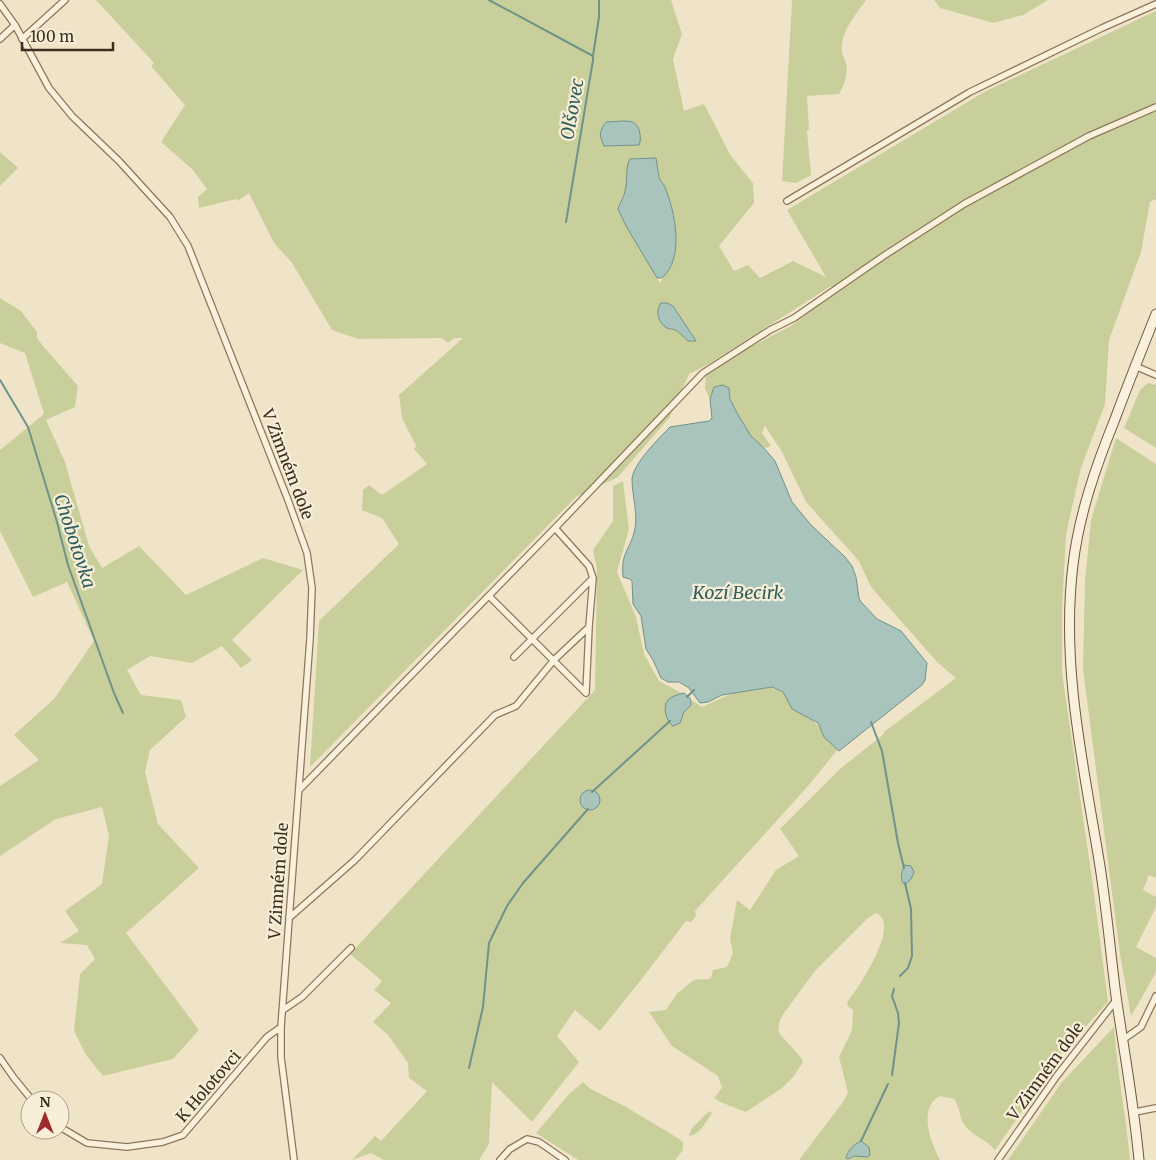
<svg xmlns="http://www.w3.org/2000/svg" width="1156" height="1160" font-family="Merriweather,serif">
	<rect width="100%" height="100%" fill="#f0e4c8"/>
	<path fill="#c9cf9b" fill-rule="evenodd" d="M96 0H671L682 34 673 59 684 111 704 104 731 156 753 183 754 203 719 246 734 271 748 265 760 278 793 261 826 277 787 210 986 91 1156 11V199L1150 202 1141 252 1109 340 1105 404 1081 468 1066 534 1062 608V672L1093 886 1108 1002 1068 1046 995 1150C987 1140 975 1137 967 1128 959 1121 961 1108 954 1099L940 1096C917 1108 931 1143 940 1160H799L843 1102 848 1093 839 1057 852 1030 853 1010 848 1006 847 1002C858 989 902 923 876 913L867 919 815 971 784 1013 780 1020 778 1030 780 1034 802 1059 803 1062 794 1076 782 1088 746 1112 720 1102 714 1098 722 1088 718 1076 672 1046 649 1012 666 1010 678 992C685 990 688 982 695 980 700 978 705 981 711 978L713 970 727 967 733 953 730 939 737 900 750 910 776 870 799 856 780 829 841 768 884 734V732L956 678 938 663 871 587 859 561 806 502 782 452 765 426 762 433 771 446 766 448C748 438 730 409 729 388L714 387 710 399 705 389 706 373 741 352 791 326 834 292 831 286 707 365 689 374 669 418 618 477 576 497 310 767 319 621 399 544 382 518 362 510 363 490 369 485 382 495 427 464 414 449 416 446 402 418 399 395 463 338H454L448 343 442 338 358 339 332 330 292 263 274 243 249 193 238 201 236 199 199 208 198 197 207 189 192 169 161 142 185 105 151 66 154 63ZM641 158H656L660 180 665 186 672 212 675 232 672 263 660 283 626 226 618 209C620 203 624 197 625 191 628 181 625 168 630 159Z
		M792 0H866C857 13 843 29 842 45 841 51 843 55 845 60 849 73 845 83 839 94L807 96 809 129 807 131 811 175 796 183 782 181Z
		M934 0H1048L1023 15 993 23 940 8Z
		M0 152 18 168 0 186Z
		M0 298 21 311 37 332V338L43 346 78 386 75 407 46 420 65 462 89 546 102 568 139 546 186 595 263 558 303 570 232 640 252 660 241 668 222 646 192 663 150 656 127 670 141 695 181 700 186 717 150 750 145 772 158 824 199 868 126 933 199 1030 173 1059 103 1076 86 1055 74 1031 80 974 95 959 87 945 60 943 79 931 65 911 102 884 109 835 102 807 56 819 0 856V786L39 760 14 735 54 699 94 641 67 582 33 597 0 531V450L44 414 25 353 0 343Z
		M1148 383 1156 385V448L1124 428 1140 390Z
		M1116 438 1156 464V878L1149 875 1143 890 1156 897V907L1136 947 1156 958V972L1140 1001 1131 1016 1120 954 1083 669 1085 581 1091 520Z
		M623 481 629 529 617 572 636 617 644 654 659 681 678 691 702 707 742 689 768 687 786 693 839 748 808 786 695 911 696 916 691 922 686 921 641 980 600 1031 575 1010 557 1036 579 1062 532 1122 492 1082 489 1144 479 1160H384L371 1153 352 1160 375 1136 381 1141 427 1091 409 1078 408 1063 388 1035 373 1022 391 1003 374 990 382 981 350 954 595 690 597 569 593 550 613 521V486Z
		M1114 1027C1117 1071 1126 1115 1130 1160H1008L1062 1082Z
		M583 1082 589 1088 626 1107 681 1140 683 1143V1150L675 1160H578L536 1133 569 1094Z
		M709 1111 712 1113C706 1122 700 1134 690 1136L689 1135 692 1128Z"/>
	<path fill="#a9c4bc" stroke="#6f938a" d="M623 121C626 121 629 121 632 122 640 124 642 139 639 145L604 146C599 135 599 131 606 122Z
		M656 158C657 164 658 171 659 177 660 182 663 182 665 187 675 212 685 258 662 278H657L626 226 618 209C620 203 624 197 625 191 628 181 625 167 630 159Z
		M661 303H667L673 306 696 341H688C684 338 680 332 675 330 673 329 670 329 667 328 658 323 655 311 661 303Z
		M723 385 729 388 730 399 737 413 751 436 763 447 775 461 792 502 811 525 845 557 852 566 856 577 859 598 861 602 877 619 901 631 927 663 925 680 922 685 839 751 824 737 818 723 792 709 783 692 772 687 722 695 708 702 700 703 689 688 679 682H668L661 678 653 660 646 649 641 616 633 604 632 581 630 579 623 577C621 553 628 553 634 533 639 515 632 497 632 479 633 464 659 438 670 427L709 421 712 418 710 399 714 387Z
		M684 693 690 698 691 705 684 712 680 723 673 726C666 721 662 707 668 700 672 696 679 694 684 693Z
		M580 800a10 10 0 1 1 20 0a10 10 0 1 1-20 0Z
		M904 865 911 866 914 872 911 879 905 885C899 879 902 873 904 865Z
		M861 1141 869 1147 870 1155 868 1157 854 1156 848 1159 846 1158C848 1150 854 1144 861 1141Z"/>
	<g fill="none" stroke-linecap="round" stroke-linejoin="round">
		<path stroke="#6f938a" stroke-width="2" d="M489 0 593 56
			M566 222 593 60V56L599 17V0
			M0 380 28 427 57 522 68 565 114 693 123 713
			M687 697 694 690
			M871 722 882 751 898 843 904 868
			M592 792 670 721
			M900 976 908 968 912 956 911 909 905 883
			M469 1068 483 1007 489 943 507 906 523 883 588 809
			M892 1075 899 1023 898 1013 892 996 894 989
			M861 1141 888 1084"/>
		<g stroke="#8d765c" stroke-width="8">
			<path id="street" d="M0 4 15 25 49 88 72 116 119 161 170 217 188 246 288 500 307 553 312 588 310 639 281 1027V1057L294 1160
				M0 39 15 25
				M22 39 65 0
				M787 201 970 92 1102 28 1156 4
				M1135 366 1156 375
				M489 596 586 693 589 627
				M514 657 593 578
				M299 790 555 528 703 373 770 330 794 318 885 255 964 204 1089 136 1156 107
				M289 918 355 860 495 715 516 706 554 660 589 627 593 578 589 566 555 528
				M283 1010 302 997 351 948
				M1124 1039 1141 1027 1156 996
				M0 1058 14 1078 32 1100
				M1135 1112 1156 1108
				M60 1127 87 1143 127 1147 163 1142 183 1135 267 1037 281 1027
				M500 1160 510 1149 527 1139 539 1142 565 1160
				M998 1160 1056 1077 1117 999"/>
		</g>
		<g stroke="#6f573f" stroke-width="11">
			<path id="secondary" d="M1139 1160C1134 1105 1124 1051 1116 996 1110 949 1106 901 1098 854 1082 759 1061 662 1073 565 1079 514 1096 466 1115 419 1128 384 1142 349 1156 314"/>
		</g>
		<use href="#street" stroke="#faf1dc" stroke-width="5.5"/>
		<use href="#secondary" stroke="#faf1dc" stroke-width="9"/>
	</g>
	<g text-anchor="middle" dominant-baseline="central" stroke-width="4.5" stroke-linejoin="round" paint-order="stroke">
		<g font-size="16" fill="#3d2e20" stroke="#f7eed8">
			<text transform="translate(288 464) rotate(69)">V Zimném dole</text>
			<text transform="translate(278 881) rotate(-86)">V Zimném dole</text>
			<text transform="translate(1045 1071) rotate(-54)">V Zimném dole</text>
			<text transform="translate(208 1086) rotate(-49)">K Holotovci</text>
		</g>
		<g font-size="18" font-style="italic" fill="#2f5d5a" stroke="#f7eed8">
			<text transform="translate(572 109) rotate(-80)">Olšovec</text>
			<text transform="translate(75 541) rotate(72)">Chobotovka</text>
			<text x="738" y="592">Kozí Becirk</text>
		</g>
	</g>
	<g transform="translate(45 1115)"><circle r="24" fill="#f7eed8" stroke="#ada18e"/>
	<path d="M0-4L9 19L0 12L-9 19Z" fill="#9e2a2b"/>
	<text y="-8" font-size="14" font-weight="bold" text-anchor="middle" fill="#3d2e20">N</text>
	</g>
	<path d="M22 42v8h91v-8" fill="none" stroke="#3d2e20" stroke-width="2.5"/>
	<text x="30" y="42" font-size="15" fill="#3d2e20" stroke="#f7eed8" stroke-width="4" paint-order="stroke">100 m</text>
</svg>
